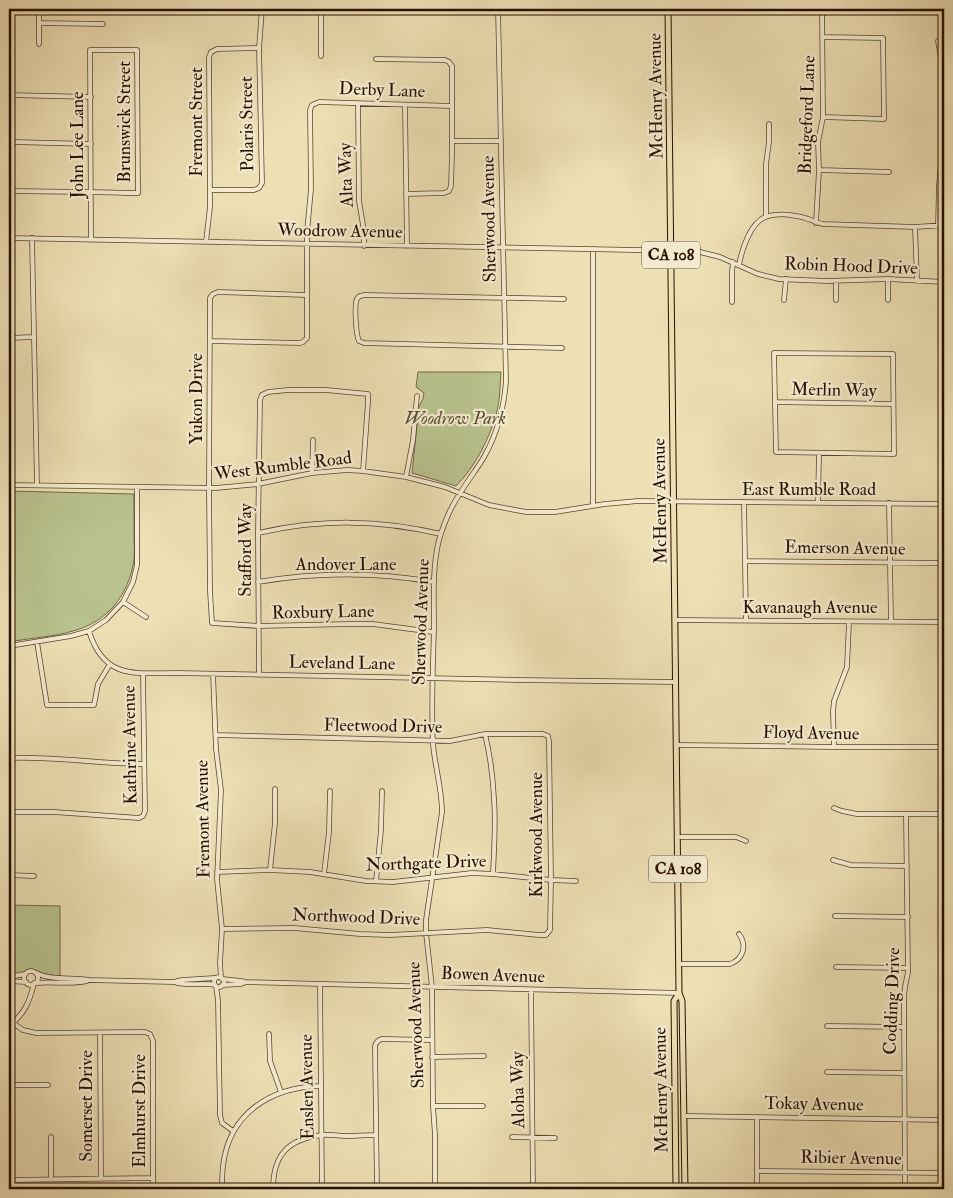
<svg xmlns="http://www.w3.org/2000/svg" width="953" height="1198" font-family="'IM FELL Double Pica',serif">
	<rect width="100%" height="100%" fill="#eee0b5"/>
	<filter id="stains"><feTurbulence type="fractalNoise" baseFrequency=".004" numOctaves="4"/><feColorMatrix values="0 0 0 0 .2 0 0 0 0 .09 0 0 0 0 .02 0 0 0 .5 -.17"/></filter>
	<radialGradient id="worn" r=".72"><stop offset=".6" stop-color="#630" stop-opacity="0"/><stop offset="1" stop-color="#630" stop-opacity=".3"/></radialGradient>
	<path fill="#b8c28e" stroke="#706848" d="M418 372H501C500 385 500 399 497 411 490 438 475 467 456 486L412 473 419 406 423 399 424 393 416 387Z
		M9 491 134 494C134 508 134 523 134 537 134 544 135 552 134 560 129 594 108 622 73 631 53 637 30 638 9 642Z
		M9 905 60 906V976L41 974 35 970 30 969 22 973 9 975Z"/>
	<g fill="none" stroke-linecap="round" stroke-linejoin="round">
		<g stroke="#59432e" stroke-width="5.5">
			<path id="minor" d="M321 9V56
				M39 23 103 24
				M822 37 883 38 884 119 823 117
				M944 41H938L941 58 944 91
				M39 44V9
				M376 59 445 60 449 62 452 66V153L451 186 449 191 444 193 406 194
				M9 95 91 97
				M358 104 359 201 364 231V246
				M405 105 407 246
				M452 141H501
				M14 142 91 144
				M819 170 889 172
				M210 190H254L259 188 262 183 259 48 262 9
				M9 191 86 192C103 192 121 193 138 193L137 50H90L91 240
				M766 216V164L769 142V124
				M816 223 819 170 818 142 823 117 822 9
				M938 226 939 185 944 135
				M915 227 917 281
				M9 238 687 251 700 252 720 257 758 274 779 279 827 281 888 279 944 282
				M32 238 37 485
				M206 242 210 207 209 57 211 52 217 49 259 48
				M593 249V506
				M739 265C742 249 751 220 768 216 776 214 788 214 796 216 806 217 814 222 823 224L915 227 944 225
				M888 279V300
				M836 281V300
				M942 282 944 348
				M307 295 218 292 213 294 210 298 209 488 210 591 212 623 258 626 351 624H373L433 632
				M784 300 786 279
				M732 302V272L733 262
				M9 338 33 337
				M210 341 300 343 303 342 307 338V232L311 189 310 110 312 105 319 102 452 106
				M562 348 364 343 359 341C356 335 354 304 357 299 359 295 361 296 365 295L564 299
				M774 353 893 354 894 454 776 452Z
				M775 402 893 404
				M312 473 313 440
				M406 477 413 440 417 396
				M9 485 216 488 258 484 312 473 347 470 363 471 406 477 445 487 489 505 526 512H555L605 504 638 501 944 504
				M744 502 746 620
				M818 502 819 453
				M889 503 891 621
				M258 533C321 519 378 519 441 534
				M745 561 944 563
				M258 582C317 572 375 572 434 582
				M123 602 146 617
				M675 620 944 622
				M89 631C104 680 135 673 177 673L518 680 676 682
				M37 642 47 705H94L98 684 110 664
				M9 646 71 636 89 631 106 620 123 602 133 582 137 565V487
				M213 674 216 749 221 790 217 879 222 929 220 963 221 978
				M259 675 258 533 260 400 262 395 268 392 288 390H326L368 394V402L363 471
				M485 734C490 755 493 777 494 799 496 824 494 849 493 874
				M216 735 450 741 485 734H543L548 736 549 741 551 880 550 930 546 935H539L487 930 390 935 360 934 294 928 222 929
				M677 745 834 747H944
				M834 747 833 711 834 701 847 667 849 622
				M942 747 944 684
				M9 758C54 756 98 764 144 764
				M834 808 842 811 857 814H944
				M9 812H54L139 818 143 816 145 811 143 674
				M678 837H736L746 841
				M833 860 851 865 907 866
				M270 870 275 823V789
				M217 872 270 870 310 872 366 881 393 882 472 873 493 874 551 880 576 881
				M324 874 329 832 330 791
				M9 875 34 876
				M376 881 381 830 382 791
				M835 916 908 917
				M679 964H730C744 959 747 945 739 934
				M836 967 908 968
				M24 978a7 7 0 1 1 14 0a7 7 0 1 1-14 0Z
				M36 973C52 981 71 977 89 980L174 982C186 987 202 982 215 985
				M9 977 25 974
				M214 982a5 5 0 1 1 10 0a5 5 0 1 1-10 0Z
				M222 979 241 981 246 982 679 993
				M9 981 26 982
				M174 982 182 980 215 978
				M36 983C52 981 70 985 87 981
				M320 984 322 1189
				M222 985 241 984 246 982
				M216 986 218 1000 220 1115 222 1123 233 1131
				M531 990 533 1189
				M13 1023 23 1030 36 1033 145 1032 150 1034 153 1041V1189
				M9 1026C24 1015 30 1001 34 983
				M827 1026 904 1027
				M100 1033 101 1178
				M269 1034 270 1061 281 1092
				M432 1057 484 1056
				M827 1072 904 1073
				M9 1085H48
				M433 1106H483
				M684 1116 944 1120
				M757 1117V1189
				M51 1137V1179
				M512 1137 555 1138
				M757 1171 944 1173
				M9 1180 152 1178
				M222 1189C222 1182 222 1174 223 1166 229 1113 271 1087 321 1086
				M273 1189C273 1155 288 1139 322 1135 329 1134 337 1136 345 1136 355 1136 366 1135 376 1135
				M377 1189 375 1046C376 1042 378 1040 382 1039L432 1040
				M435 1189V1135L433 1106 432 987 426 933V920L442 812C442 789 435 767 433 744 431 705 433 666 434 627 434 598 432 568 439 540 444 523 451 506 461 492 468 480 477 469 484 457 497 434 504 408 506 381 504 257 501 133 498 9
				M905 1189 904 997 905 987 908 972 906 814"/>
		</g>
		<g stroke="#270f01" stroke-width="7">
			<path id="major" d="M668 9 679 993 682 1001 685 1189
				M676 1189 674 1001 679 993"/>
		</g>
		<use href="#minor" stroke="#f4ebcf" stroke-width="4"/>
		<use href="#major" stroke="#eee0b5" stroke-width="5"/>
	</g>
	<g text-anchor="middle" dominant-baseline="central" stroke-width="4.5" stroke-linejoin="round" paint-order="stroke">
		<g fill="#f4ebcf" stroke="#64513f" stroke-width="1">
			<rect x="642" y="241.5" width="58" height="27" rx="4"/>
			<rect x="649" y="855.5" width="58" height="27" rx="4"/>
		</g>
		<g font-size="16" font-weight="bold" fill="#270f01">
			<text x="671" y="255">CA 108</text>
			<text x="678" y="869">CA 108</text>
		</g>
		<g font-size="18" fill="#270f01" stroke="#f4ebcf">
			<text transform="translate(382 90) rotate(2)">Derby Lane</text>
			<text transform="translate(656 96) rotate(-91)">McHenry Avenue</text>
			<text transform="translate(807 115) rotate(-88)">Bridgeford Lane</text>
			<text transform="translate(124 122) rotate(-90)">Brunswick Street</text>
			<text transform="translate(196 122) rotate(-90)">Fremont Street</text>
			<text transform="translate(247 124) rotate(-91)">Polaris Street</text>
			<text transform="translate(77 145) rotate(-90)">John Lee Lane</text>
			<text transform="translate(346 175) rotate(-92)">Alta Way</text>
			<text transform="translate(489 219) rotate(-91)">Sherwood Avenue</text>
			<text transform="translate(340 231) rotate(1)">Woodrow Avenue</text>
			<text transform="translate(851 266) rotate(2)">Robin Hood Drive</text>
			<text transform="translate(834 390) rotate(1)">Merlin Way</text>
			<text transform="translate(196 399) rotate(-90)">Yukon Drive</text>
			<text transform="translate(283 466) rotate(-7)">West Rumble Road</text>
			<text x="809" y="489">East Rumble Road</text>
			<text transform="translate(660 501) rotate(-91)">McHenry Avenue</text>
			<text transform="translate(845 548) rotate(1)">Emerson Avenue</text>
			<text transform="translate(245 550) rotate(-90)">Stafford Way</text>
			<text x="346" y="564">Andover Lane</text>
			<text x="810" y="607">Kavanaugh Avenue</text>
			<text transform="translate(323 612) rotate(-1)">Roxbury Lane</text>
			<text transform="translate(421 622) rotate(-88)">Sherwood Avenue</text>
			<text transform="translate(342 663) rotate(1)">Leveland Lane</text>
			<text transform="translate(383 726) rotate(1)">Fleetwood Drive</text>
			<text transform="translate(811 733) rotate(1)">Floyd Avenue</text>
			<text transform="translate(130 745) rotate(-91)">Kathrine Avenue</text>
			<text transform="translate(203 819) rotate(-91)">Fremont Avenue</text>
			<text transform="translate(536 835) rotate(-90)">Kirkwood Avenue</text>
			<text transform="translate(426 863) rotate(-2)">Northgate Drive</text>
			<text transform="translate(356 917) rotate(2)">Northwood Drive</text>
			<text transform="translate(493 975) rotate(2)">Bowen Avenue</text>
			<text transform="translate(892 1001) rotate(-88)">Codding Drive</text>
			<text transform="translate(416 1025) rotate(-92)">Sherwood Avenue</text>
			<text transform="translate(307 1087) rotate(-91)">Enslen Avenue</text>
			<text transform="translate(518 1090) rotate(-91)">Aloha Way</text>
			<text transform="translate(661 1090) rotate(-91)">McHenry Avenue</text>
			<text transform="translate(814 1104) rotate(1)">Tokay Avenue</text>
			<text transform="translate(86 1106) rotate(-90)">Somerset Drive</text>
			<text transform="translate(139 1111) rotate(-90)">Elmhurst Drive</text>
			<text transform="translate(851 1158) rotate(1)">Ribier Avenue</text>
		</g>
		<g font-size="18" font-style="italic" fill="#5a4e32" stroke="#f4ebcf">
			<text x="455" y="418">Woodrow Park</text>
		</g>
	</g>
	<rect width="953" height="1198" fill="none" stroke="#eee0b5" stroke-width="30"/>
	<rect x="10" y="10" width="933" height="1178" fill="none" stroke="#270f01" stroke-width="2.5"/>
	<rect x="15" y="15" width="923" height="1168" fill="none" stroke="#270f01"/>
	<rect width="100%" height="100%" filter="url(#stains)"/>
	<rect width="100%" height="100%" fill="url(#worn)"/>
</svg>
